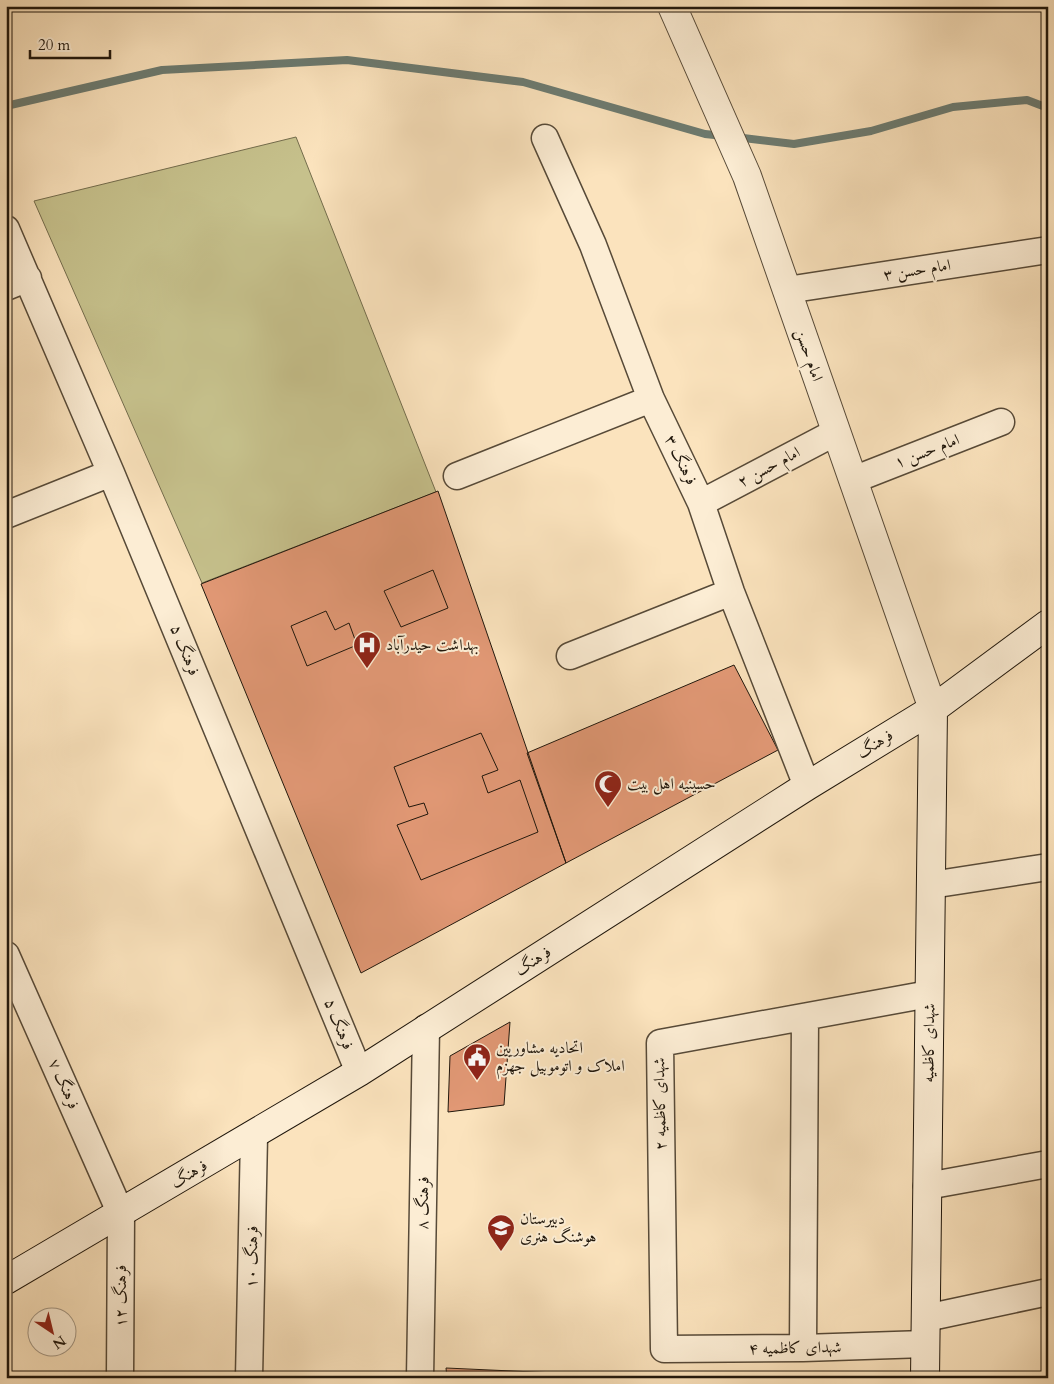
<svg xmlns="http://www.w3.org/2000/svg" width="1054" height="1384" font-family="Cardo,Amiri,serif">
	<rect width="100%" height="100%" fill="#fbe3bd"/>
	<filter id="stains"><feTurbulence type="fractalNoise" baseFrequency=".004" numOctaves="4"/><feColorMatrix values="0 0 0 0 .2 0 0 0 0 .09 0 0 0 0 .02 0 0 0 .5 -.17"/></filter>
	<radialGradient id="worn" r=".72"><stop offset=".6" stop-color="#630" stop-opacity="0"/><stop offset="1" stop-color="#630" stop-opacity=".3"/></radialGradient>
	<path fill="#c6c18c" stroke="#736c4c" d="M296 137 436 492 202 583 34 201Z"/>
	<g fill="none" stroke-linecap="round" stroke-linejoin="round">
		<path stroke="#6c7b71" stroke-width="8" d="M6 106 162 70 347 60 523 82 705 134 724 136
			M735 137 794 144 871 131 953 107 1027 100 1048 108"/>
	</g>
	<path fill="#e19875" stroke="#20170c" d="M438 491 566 863 361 973 201 584Z
		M433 570 448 608 401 627 384 591Z
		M326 611 335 630 349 623 357 645 307 666 291 626Z
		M734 665 778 750 566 863 527 753Z
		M481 733 498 770 482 776 488 793 520 780 538 832 421 880 397 825 428 814 424 803 409 807 394 767Z
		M510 1022 504 1105 448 1112 450 1056Z
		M446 1368 666 1378H447Z"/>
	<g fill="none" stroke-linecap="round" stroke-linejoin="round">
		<g stroke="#574a38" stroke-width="29">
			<path id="minor" d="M545 138 593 245 651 399 701 503 731 592 807 786
				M6 229 111 473 359 1072
				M6 287 28 278
				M787 290 1048 250
				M457 476 651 399
				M853 480 1001 422
				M701 503 836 432
				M6 515 111 473
				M570 656 731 592
				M931 885 1048 867
				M6 955 121 1214 120 1378
				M927 1186 1048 1164
				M926 1318 1048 1292
				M925 1344 803 1348 664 1349 660 1043 929 994
				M803 1348 805 1018
				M249 1378 254 1136
				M420 1378 426 1028"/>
		</g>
		<g stroke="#574a38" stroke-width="30">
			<path id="tertiary" d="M672 6 747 176 933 709"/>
		</g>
		<g stroke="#20170c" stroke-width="30">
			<path id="secondary" d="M6 1280 359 1072 807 786 933 709 1048 624
				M925 1378 933 709"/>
		</g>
		<use href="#minor" stroke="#fcedd4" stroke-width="26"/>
		<use href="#tertiary" stroke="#fcedd4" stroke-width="28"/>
		<use href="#secondary" stroke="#fcedd4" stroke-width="28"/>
	</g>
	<defs>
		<g id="hospital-pin" transform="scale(1.4375)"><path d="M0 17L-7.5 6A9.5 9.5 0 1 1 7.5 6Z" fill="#8f2418" stroke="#fcedd4"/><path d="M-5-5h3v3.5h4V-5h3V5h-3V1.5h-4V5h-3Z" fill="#fff"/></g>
		<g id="mosque-pin" transform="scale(1.4375)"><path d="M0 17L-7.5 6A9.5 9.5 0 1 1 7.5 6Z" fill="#8f2418" stroke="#fcedd4"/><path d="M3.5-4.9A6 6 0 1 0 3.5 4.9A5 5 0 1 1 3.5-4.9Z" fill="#fff"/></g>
		<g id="civic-pin" transform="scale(1.4375)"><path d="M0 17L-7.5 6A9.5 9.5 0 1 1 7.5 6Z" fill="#8f2418" stroke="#fcedd4"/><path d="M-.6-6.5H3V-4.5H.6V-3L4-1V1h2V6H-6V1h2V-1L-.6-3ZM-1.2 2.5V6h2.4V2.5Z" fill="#fff"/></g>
		<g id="school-pin" transform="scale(1.4375)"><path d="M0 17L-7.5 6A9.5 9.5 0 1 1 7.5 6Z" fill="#8f2418" stroke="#fcedd4"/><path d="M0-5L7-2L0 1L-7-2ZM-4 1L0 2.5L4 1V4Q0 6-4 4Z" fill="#fff"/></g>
	</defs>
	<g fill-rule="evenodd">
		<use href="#hospital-pin" x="367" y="645"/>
		<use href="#mosque-pin" x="608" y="784"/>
		<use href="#civic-pin" x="477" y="1057"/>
		<use href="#school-pin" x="501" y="1228"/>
	</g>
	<g text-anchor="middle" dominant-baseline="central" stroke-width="4" stroke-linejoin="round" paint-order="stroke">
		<g font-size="16" fill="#20170c" stroke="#fcedd4">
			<text transform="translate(917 270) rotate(-9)">امام حسن ۳</text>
			<text transform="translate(809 355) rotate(71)">امام حسن</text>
			<text transform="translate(927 451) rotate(-21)">امام حسن ۱</text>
			<text transform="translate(681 460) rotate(64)">فرهنگ ۳</text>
			<text transform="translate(769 467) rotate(-28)">امام حسن ۲</text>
			<text transform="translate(185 650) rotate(68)">فرهنگ ۵</text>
			<text transform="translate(875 744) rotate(-32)">فرهنگ</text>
			<text transform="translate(533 961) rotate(-33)">فرهنگ</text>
			<text transform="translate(339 1024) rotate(68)">فرهنگ ۵</text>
			<text transform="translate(929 1043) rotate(-89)">شهدای کاظمیه</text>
			<text transform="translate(64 1084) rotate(66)">فرهنگ ۷</text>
			<text transform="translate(660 1104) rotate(-91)">شهدای کاظمیه ۲</text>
			<text transform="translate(189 1174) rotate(-31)">فرهنگ</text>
			<text transform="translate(423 1203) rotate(-89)">فرهنگ ۸</text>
			<text transform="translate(252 1257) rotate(-89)">فرهنگ ۱۰</text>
			<text transform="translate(121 1296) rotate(-90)">فرهنگ ۱۲</text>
			<text transform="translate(795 1348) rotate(-1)">شهدای کاظمیه ۴</text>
		</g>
		<g font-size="16" fill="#20170c" stroke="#fcedd4" text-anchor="start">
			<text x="386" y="645">بهداشت حیدرآباد</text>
			<text x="627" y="784">حسینیه اهل بیت</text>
			<text x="496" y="1048">اتحادیه مشاوریین<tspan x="496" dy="18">املاک و اتوموبیل جهزم</tspan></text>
			<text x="520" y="1219">دبیرستان<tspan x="520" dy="18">هوشنگ هنری</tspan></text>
		</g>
	</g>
	<rect width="1054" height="1384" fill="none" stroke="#fbe3bd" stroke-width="25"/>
	<rect x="8" y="8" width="1039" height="1369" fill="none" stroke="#20170c" stroke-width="2.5"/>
	<rect x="12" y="12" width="1029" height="1359" fill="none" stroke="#20170c"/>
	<g transform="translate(52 1332) rotate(145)"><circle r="24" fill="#fcedd4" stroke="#a49784"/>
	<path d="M0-4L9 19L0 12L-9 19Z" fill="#8f2418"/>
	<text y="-8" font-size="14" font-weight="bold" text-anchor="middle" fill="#20170c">N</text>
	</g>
	<path d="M30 50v8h80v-8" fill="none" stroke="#20170c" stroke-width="2.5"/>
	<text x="38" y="50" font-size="15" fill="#20170c" stroke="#fcedd4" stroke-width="4" paint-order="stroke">20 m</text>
	<rect width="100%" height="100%" filter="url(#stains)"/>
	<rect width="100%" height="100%" fill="url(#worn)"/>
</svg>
